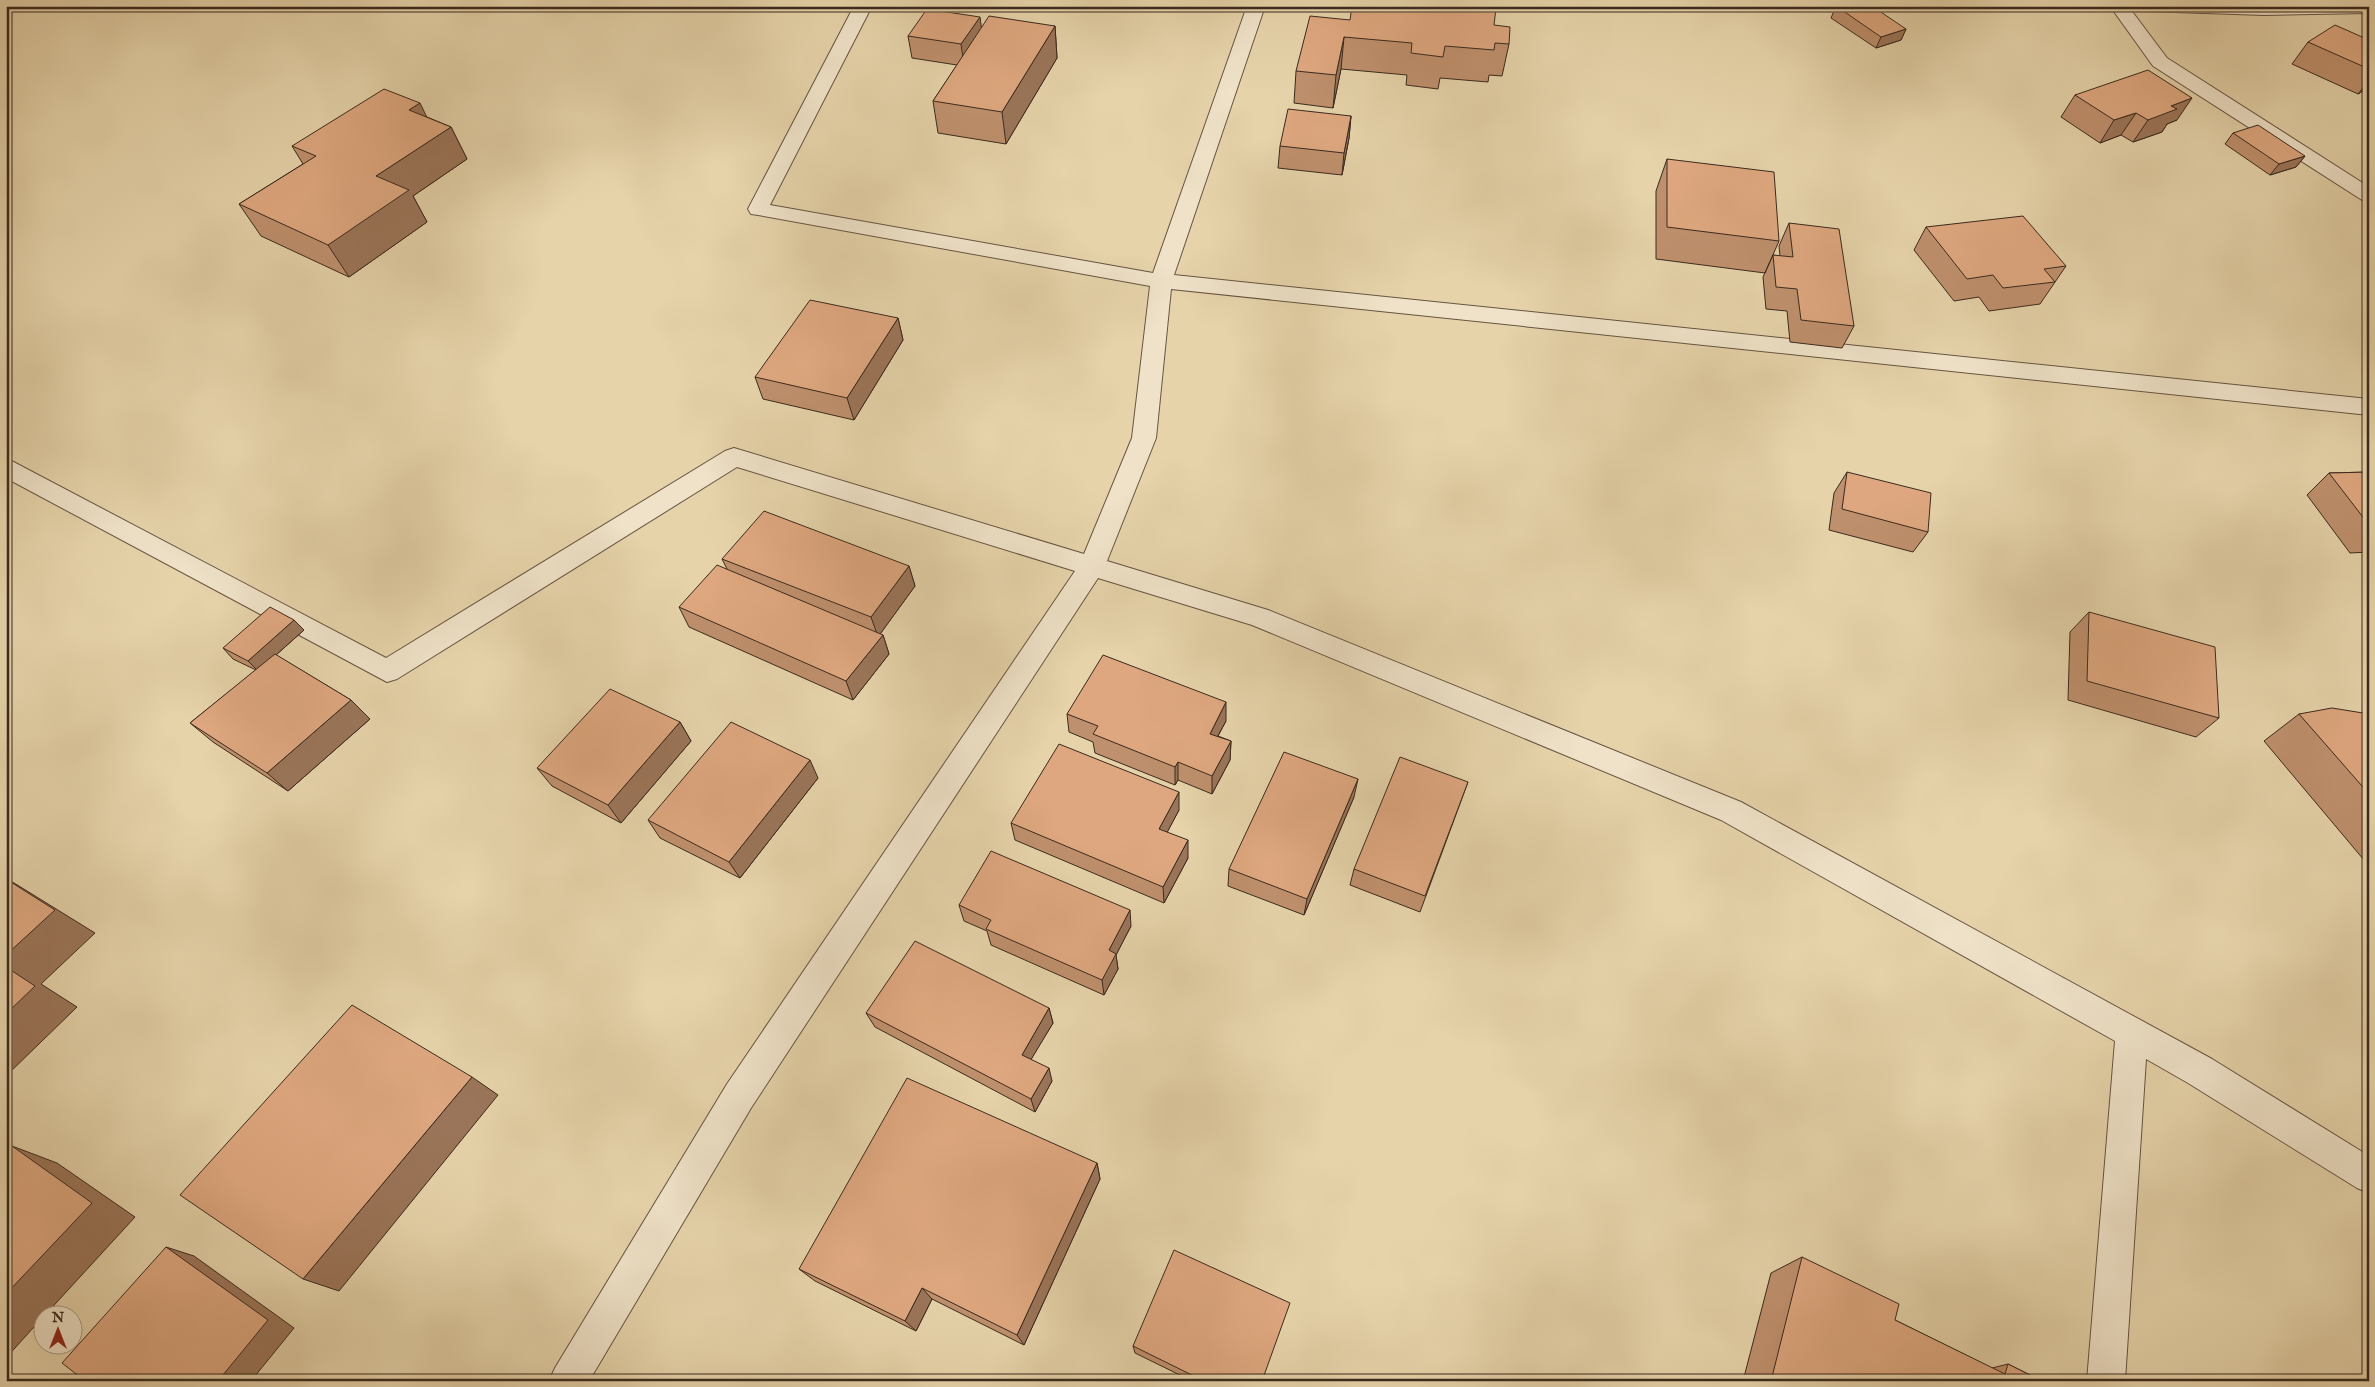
<svg xmlns="http://www.w3.org/2000/svg" width="2375" height="1387" font-family="'IM FELL English',serif">
	<rect width="100%" height="100%" fill="#e6d3aa"/>
	<filter id="stains"><feTurbulence type="fractalNoise" baseFrequency=".004" numOctaves="4"/><feColorMatrix values="0 0 0 0 .2 0 0 0 0 .09 0 0 0 0 .02 0 0 0 .5 -.17"/></filter>
	<radialGradient id="worn" r=".72"><stop offset=".6" stop-color="#630" stop-opacity="0"/><stop offset="1" stop-color="#630" stop-opacity=".3"/></radialGradient>
	<g fill="none" stroke-linecap="round" stroke-linejoin="round">
		<g stroke="#665441" stroke-width="2">
			<path id="minor" d="M854 6H872L770 205 1153 273 1247 6H1265L1174 275 2369 399V415L1171 289 1156 438 1107 561 1268 610 1741 802 2212 1059 2369 1156V1193L2357 1188 2188 1083 2146 1059 2125 1381H2087L2115 1041 1721 820 1252 625 1098 578 751 1108 589 1381H549L555 1368 727 1084 1075 571 737 467 397 679 387 682 6 478V458L386 658 725 451 734 448 1084 554 1132 438 1150 286 758 215 751 214 748 209Z
				M2110 6H2128L2167 58 2369 187V202L2362 200 2153 66Z
				M2136 6H2369V13L2264 15 2145 11 2139 10Z"/>
		</g>
		<use href="#minor" fill="#efe2c8" fill-rule="evenodd"/>
	</g>
	<path fill="#bf906d" stroke="#3b2a1e" d="M1836 6 1906 29 1901 40 1876 48 1831 18Z
		M1350 20 1494 25 1509 44 1502 76 1489 75 1488 82 1440 78 1438 89 1406 85 1407 75 1341 69 1333 108 1294 103 1296 71Z
		M1055 26 1057 58 1006 144 938 133 933 101 957 65 912 58 908 36 982 28Z
		M2369 40V87L2358 94 2292 64 2308 42Z
		M2075 95 2177 120 2167 124 2162 132 2133 142 2121 135 2100 143 2061 117Z
		M1351 116 1349 138 1342 175 1278 168 1280 146Z
		M427 117 451 127 467 159 413 196 427 222 349 277 261 236 239 204 303 164 292 146Z
		M2233 133 2305 156 2296 167 2270 175 2225 144Z
		M1667 159 1779 241 1765 273 1656 259V191Z
		M1789 223 1854 326 1842 348 1790 342 1787 311 1766 309 1763 277 1773 255 1780 256 1779 246Z
		M1926 227 2066 266 2040 304 1989 311 1979 297 1954 301 1914 250Z
		M898 318 903 340 854 420 763 399 755 377Z
		M1847 472 1928 532 1913 552 1829 530 1834 493Z
		M2369 472V552L2350 553 2307 495 2329 473Z
		M722 559 909 566 915 586 880 634 883 635 889 654 853 700 689 627 679 607 727 569Z
		M2089 612 2219 718 2196 737 2068 700 2070 632Z
		M304 630 276 655 351 700 370 719 288 791 213 742 190 723 256 670 233 659 223 648Z
		M1067 714 1226 721 1218 736 1231 741 1230 760 1212 794 1178 780 1175 785 1095 753 1093 742 1069 732Z
		M2299 714H2369V866L2264 741Z
		M680 722 691 741 621 823 552 786 537 768Z
		M818 778 740 878 660 838 648 820Z
		M1468 782 1420 912 1350 885 1354 869Z
		M1354 797 1304 915 1228 886 1229 869Z
		M1179 810 1167 832 1188 858 1164 903 1015 840 1011 823Z
		M959 905 1131 926 1116 955 1118 969 1104 995 991 945 987 931 964 921Z
		M1049 1008 1053 1023 1031 1059 1052 1081 1035 1112 875 1027 866 1013Z
		M1097 1163 1100 1179 1024 1345 932 1299 916 1331 815 1281 799 1269Z
		M1802 1257 1895 1320 1992 1368 2008 1364 2042 1381H1743L1771 1273Z
		M1133 1346 1262 1381H1192L1135 1353Z"/>
	<path fill="#9b7559" stroke="#3b2a1e" d="M980 17 983 39 964 66 961 44Z
		M1055 26 1057 58 1006 144 1002 112Z
		M1906 29 1901 40 1876 48 1881 37Z
		M1344 37 1341 69 1333 108 1336 75Z
		M2369 80V87L2358 94Z
		M2192 98 2177 120 2167 124 2162 132 2133 142 2148 120 2171 106Z
		M420 103 436 136 409 110Z
		M2136 113 2121 135 2100 143 2114 120Z
		M1351 116 1349 138 1342 175 1344 153Z
		M451 127 467 159 413 196 427 222 349 277 328 245 376 176Z
		M2305 156 2296 167 2270 175 2279 164Z
		M898 318 903 340 854 420 847 398Z
		M909 566 915 586 878 637 871 617Z
		M294 620 304 630 258 671 248 661Z
		M883 635 889 654 853 700 846 681Z
		M351 700 370 719 288 791 267 773Z
		M1226 702V721L1209 752 1210 734Z
		M680 722 691 741 621 823 608 805Z
		M1231 741 1230 760 1212 794V776Z
		M810 760 818 778 740 878 729 862Z
		M1178 762V780L1175 785V767Z
		M1358 779 1354 797 1304 915 1307 899Z
		M1179 792V810L1160 846 1159 829Z
		M1188 840V858L1164 903 1163 887Z
		M6 878 95 933 41 984 77 1007 6 1076Z
		M1130 910 1131 926 1116 955 1118 969 1104 995 1102 980 1109 950Z
		M1049 1008 1053 1023 1026 1068 1022 1055Z
		M1049 1068 1052 1081 1035 1112 1031 1099Z
		M472 1077 498 1095 339 1291 303 1279Z
		M12 1146 57 1163 135 1217 46 1314H42V1318L6 1358V1294Z
		M1097 1163 1100 1179 1024 1345 1017 1335Z
		M166 1247 194 1256 294 1328 251 1381H218Z
		M922 1288 932 1299 916 1331 905 1321Z"/>
	<path fill="#dea77f" stroke="#3b2a1e" d="M1352 6H1473L1496 8 1494 25 1510 27 1509 44 1495 43 1494 50 1445 46 1443 57 1411 53 1412 43 1344 37 1336 75 1296 71 1310 16 1350 20Z
		M1836 6H1872L1906 29 1881 37Z
		M927 9 980 17 961 44 908 36Z
		M989 16 1055 26 1002 112 933 101Z
		M2335 25 2369 40V69L2308 42Z
		M2148 70 2192 98 2171 106 2177 109 2148 120 2136 113 2114 120 2075 95Z
		M384 89 420 103 409 110 451 127 376 176 409 190 328 245 239 204 316 156 292 146Z
		M1288 109 1351 116 1344 153 1280 146Z
		M2258 125 2305 156 2279 164 2233 133Z
		M1667 159 1774 172 1779 241 1667 227Z
		M2023 216 2066 266 2044 269 2055 282 2003 288 1993 275 1967 279 1926 227Z
		M1789 223 1839 229 1854 326 1801 320 1797 289 1776 287 1773 255 1793 257Z
		M810 300 898 318 847 398 755 377Z
		M1847 472 1931 493 1928 532 1842 509Z
		M2369 472V525L2329 473Z
		M764 511 909 566 871 617 722 559Z
		M717 565 883 635 846 681 679 607Z
		M270 607 294 620 248 661 223 648Z
		M2089 612 2215 647 2219 718 2087 681Z
		M275 654 351 700 267 773 190 723Z
		M1103 655 1226 702 1210 734 1231 741 1212 776 1178 762 1175 767 1093 734 1098 726 1067 714Z
		M610 689 680 722 608 805 537 768Z
		M2332 708 2369 714V794L2299 714Z
		M731 722 810 760 729 862 648 820Z
		M1059 744 1179 792 1159 829 1188 840 1163 887 1011 823Z
		M1284 752 1358 779 1307 899 1229 869Z
		M1400 757 1468 782 1425 896 1354 869Z
		M991 851 1130 910 1109 950 1116 954 1102 980 986 929 991 920 959 905Z
		M6 879 55 910 6 955Z
		M915 941 1049 1008 1022 1055 1049 1068 1031 1099 866 1013Z
		M6 967 35 986 6 1014Z
		M352 1005 472 1077 303 1279 180 1195Z
		M907 1078 1097 1163 1017 1335 922 1288 905 1321 799 1269Z
		M12 1146 92 1203 6 1294V1152Z
		M166 1247 268 1320 218 1381H85L62 1363Z
		M1174 1250 1290 1303 1262 1381H1204L1133 1346Z
		M1802 1257 1899 1304 1895 1320 2005 1374 2008 1364 2042 1381H1771Z"/>
	<rect width="2375" height="1387" fill="none" stroke="#e6d3aa" stroke-width="25"/>
	<rect x="8" y="8" width="2360" height="1372" fill="none" stroke="#3b2a1e" stroke-width="2.5"/>
	<rect x="12" y="12" width="2350" height="1362" fill="none" stroke="#3b2a1e"/>
	<g transform="translate(58 1330)"><circle r="24" fill="#efe2c8" stroke="#a79884"/>
	<path d="M0-4L9 19L0 12L-9 19Z" fill="#8f2418"/>
	<text y="-8" font-size="14" font-weight="bold" text-anchor="middle" fill="#3b2a1e">N</text>
	</g>
	<rect width="100%" height="100%" filter="url(#stains)"/>
	<rect width="100%" height="100%" fill="url(#worn)"/>
</svg>
